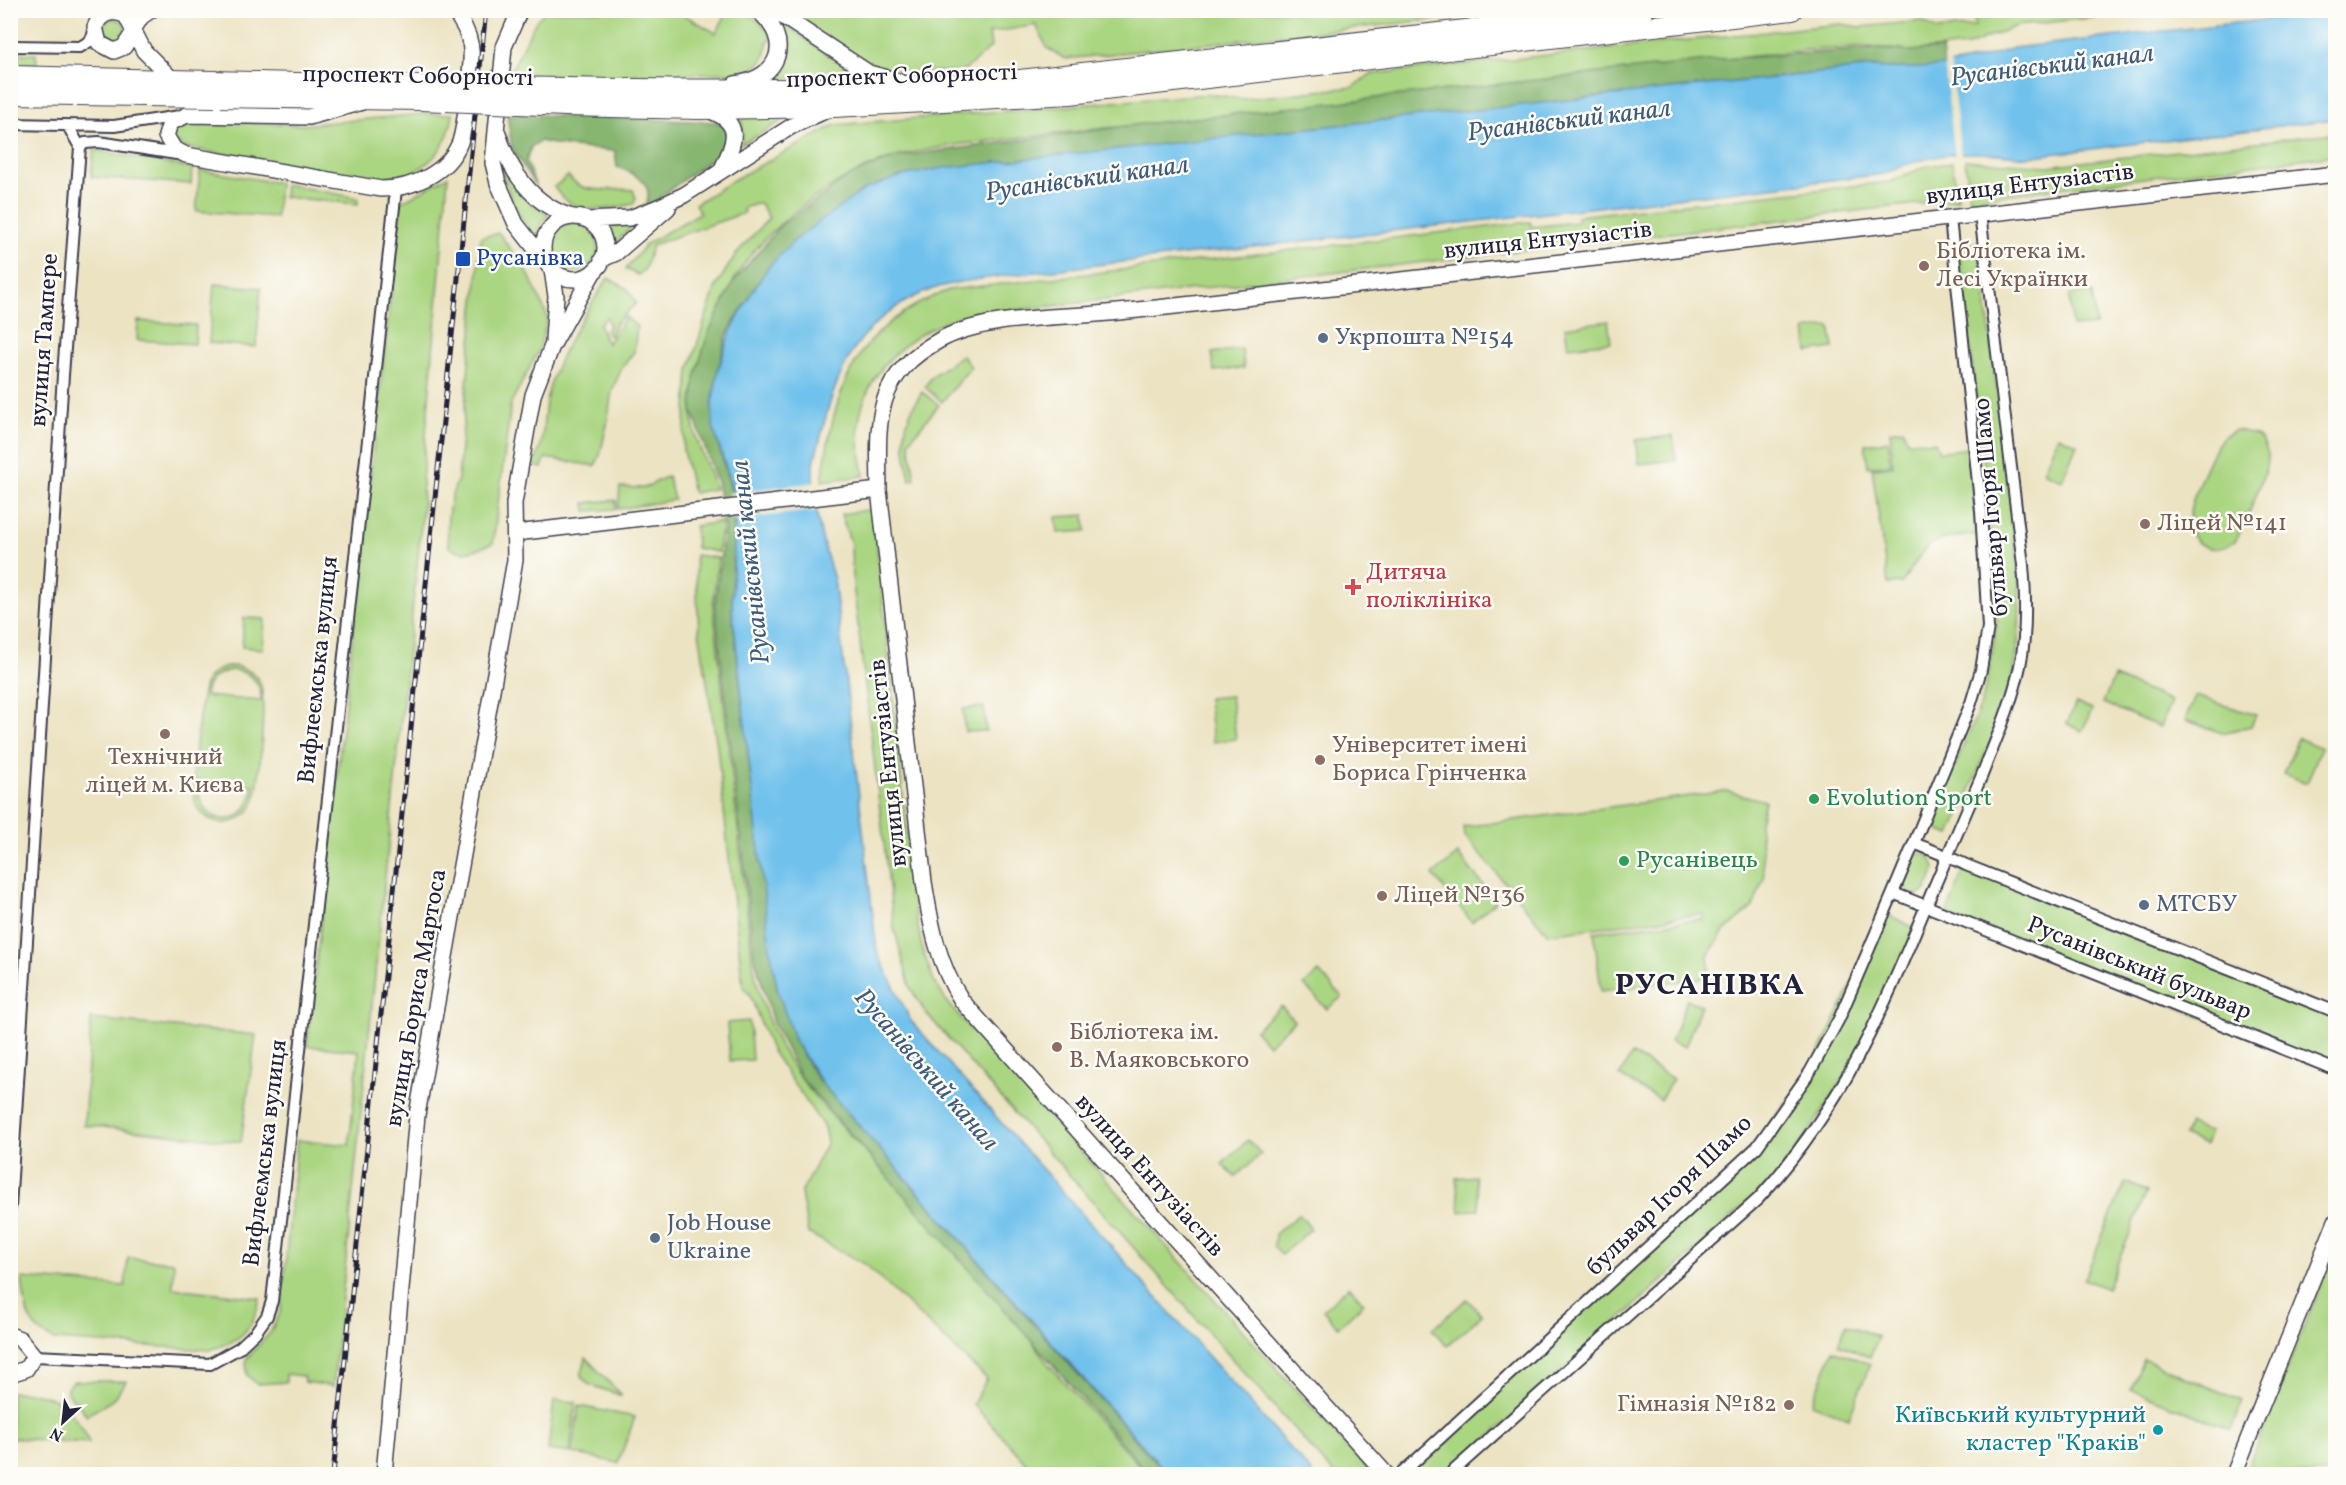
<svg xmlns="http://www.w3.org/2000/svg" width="2346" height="1485" font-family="Vollkorn,serif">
	<rect width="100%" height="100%" fill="#fdfcf7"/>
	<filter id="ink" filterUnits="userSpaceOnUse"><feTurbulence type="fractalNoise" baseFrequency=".0167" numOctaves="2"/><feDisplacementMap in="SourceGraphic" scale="12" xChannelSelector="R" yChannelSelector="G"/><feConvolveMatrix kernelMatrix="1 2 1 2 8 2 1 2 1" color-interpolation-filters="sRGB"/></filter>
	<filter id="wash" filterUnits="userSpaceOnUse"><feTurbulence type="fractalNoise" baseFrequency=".008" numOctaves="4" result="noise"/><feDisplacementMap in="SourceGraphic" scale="24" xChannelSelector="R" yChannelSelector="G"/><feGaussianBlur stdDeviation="1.35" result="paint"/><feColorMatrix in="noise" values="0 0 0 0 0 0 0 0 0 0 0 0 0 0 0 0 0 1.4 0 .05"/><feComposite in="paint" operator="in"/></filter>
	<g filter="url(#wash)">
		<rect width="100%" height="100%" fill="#ece3c2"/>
		<path fill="#aad581" stroke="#667c5e" stroke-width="1.5" fill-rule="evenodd" d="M812 10 1514 11 1065 59 1047 48 1036 25 989 33 991 47 965 70 889 74 851 58 787 14Z
			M545 11H686L684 15 716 33 728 11C748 11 764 22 773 39L767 42C767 60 760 66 744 73L636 74 619 77 509 75 536 21Z
			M1973 11H2156L2016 26 1968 46 1911 51 1870 47 1808 50 954 145C935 149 914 151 896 157 838 174 761 228 733 282 726 297 721 313 715 329 704 356 691 381 692 411 692 438 708 464 715 489L693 493 683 450 689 370 716 286 736 254 769 218 760 203 743 208 744 213 652 245 645 269 638 275 626 269 646 244 700 213 695 204 735 179 835 125 1210 94 1243 99 1353 87 1371 74 1840 24 1861 27 1922 21 1937 30 1975 26Z
			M113 18 123 22 126 29 123 40 114 44 105 41 102 26Z
			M776 18 856 74 773 79C788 59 789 40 776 18Z
			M11 53 36 54 37 64 11 65Z
			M424 114H453C447 154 423 175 383 181L182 147 173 139 175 126 196 120 301 125Z
			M789 117 742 144V118Z
			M2335 133V155L1970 199 1965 160 2047 166Z
			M94 150 192 168 191 184 91 177Z
			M1952 163 1958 199 959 317C910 333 868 367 859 421 857 439 861 458 864 476L822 481C835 386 854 326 949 290L1530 222 1532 227 1577 222V216L1890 182 1926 166Z
			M501 166 531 203 550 216 543 220 536 241 512 202Z
			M200 170 279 183 276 217 196 211Z
			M448 176 422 481 423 506 333 1386 304 1382 303 1376 286 1374V1382L257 1384 247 1375 246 1359 270 1333 281 1311 297 1140 349 1145 359 1051 307 1046 401 202Z
			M568 176C587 198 607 186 633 190L636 199 633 204C603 211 573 216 554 187Z
			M285 184 358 198V204L284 197Z
			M637 222 621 237 617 246 607 226Z
			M550 247a24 24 0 1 1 48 0a24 24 0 1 1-48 0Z
			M499 233 529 275 548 318 538 352 511 403 493 543C479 549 463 557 449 547 445 526 449 498 458 479L481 237Z
			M1979 242 2018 566C2020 599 2021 630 2015 663 2005 720 1973 781 1950 835L1929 827 1982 702 1990 666 1997 623 1990 564 1991 525 1958 246Z
			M608 278 628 289 636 303 616 323 610 336 606 332 609 325 607 317 599 324 607 344 626 317 637 327 634 352 623 366 612 390 607 424 600 455 595 466 545 458 542 468 533 465C547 441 541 415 549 389 560 349 586 313 608 278Z
			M214 284 261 288 256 347 209 343Z
			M2092 293 2096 325 2072 327 2069 295Z
			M138 321 196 325 195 344 137 340Z
			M1608 321 1611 342 1568 347 1565 327Z
			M1830 326 1834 348 1808 352 1805 330Z
			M1242 349 1244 368 1214 371 1212 353Z
			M962 355 971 367 942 402 925 387 931 377Z
			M922 392 939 405 909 441 915 479 910 480C903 442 899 426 922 392Z
			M1903 429 1908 441 1935 442 1939 452 1968 448 1978 534C1925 541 1931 538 1902 583L1888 584 1872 468 1893 466 1890 431Z
			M2235 430C2282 435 2267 468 2255 498 2249 513 2244 528 2235 541 2224 549 2213 552 2200 544 2172 527 2206 469 2216 445L2224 436Z
			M1673 436 1676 460 1639 464 1636 440Z
			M2058 436 2077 444 2062 480 2043 472Z
			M1888 441 1891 464 1868 467 1865 444Z
			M668 476 674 500 618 509 620 487 644 488Z
			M616 500V509L586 511 585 503Z
			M873 509 916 918 923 951 934 981 948 1004 1372 1474H1334L925 1012 910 987 894 928 852 575 851 544 841 514Z
			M1085 515 1086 531 1058 533 1056 517Z
			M722 522 718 552 696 548 695 526Z
			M695 555 718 558 713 605 752 957C768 1064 821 1101 888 1177 935 1231 983 1285 1030 1338L1047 1363 1147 1474H1036L973 1404 987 1379 866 1265 808 1233 801 1193 827 1142 824 1127 771 1050 750 995 743 987 717 746 699 631Z
			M244 618 265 619 263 649 242 647Z
			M235 666C245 669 255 672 260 683 267 695 259 792 253 805 247 816 235 823 223 823 211 822 199 814 195 802 190 790 200 691 207 680 214 670 223 667 235 666ZM231 670C249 671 262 682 261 701L205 696C206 681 217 673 231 670ZM198 780 253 785C252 832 194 830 198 780Z
			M2114 677 2171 701 2160 727 2103 703Z
			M1231 696 1236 739 1213 742 1208 698Z
			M2195 696 2256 715 2251 726 2222 733 2185 720Z
			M2076 703 2092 710 2082 731 2067 724Z
			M984 707 986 731 965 732 963 709Z
			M2298 738 2321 748 2307 783 2284 774Z
			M1727 791 1765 801 1760 822 1764 878 1753 907 1724 931 1708 956 1710 977 1601 991 1594 932 1703 919 1704 925 1703 914 1548 934 1464 835 1463 827Z
			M1923 853 1931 857 1935 868C1929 883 1927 901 1907 893L1902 882 1913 857Z
			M1458 854 1496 901 1472 922 1433 875Z
			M1966 865 2335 1012V1070L1946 915Z
			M1886 914 1917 929 1872 1034 1786 1168 1449 1474H1401L1729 1175 1810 1072Z
			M1319 972 1342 997 1327 1009 1304 985Z
			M1687 1000 1701 1005 1685 1047 1671 1041Z
			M1281 1006 1294 1021 1268 1045 1255 1030Z
			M91 1019 256 1035 241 1142 84 1125Z
			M749 1021 752 1060 730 1061 727 1023Z
			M1632 1054 1673 1079 1660 1100 1619 1076Z
			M2189 1124 2210 1132 2205 1145 2184 1136Z
			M1248 1140 1261 1154 1235 1177 1222 1164Z
			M1475 1176 1479 1209 1460 1212 1456 1178Z
			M2125 1182 2147 1192 2107 1289 2084 1279Z
			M1299 1214 1311 1229 1281 1255 1274 1247 1275 1234Z
			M2335 1248V1474H2245Z
			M128 1258 174 1262 173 1288 260 1298C254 1330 240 1342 209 1350L55 1340C24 1328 26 1308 22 1278L125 1286Z
			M1349 1286 1364 1303 1338 1327 1323 1310Z
			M1467 1299 1482 1315 1447 1346 1432 1329Z
			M1846 1324 1878 1337 1870 1357 1838 1344Z
			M1833 1350 1870 1364 1849 1418 1812 1404Z
			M586 1358 622 1396 588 1384 581 1376Z
			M2143 1359 2242 1401 2231 1430 2131 1389Z
			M74 1381H127L111 1401 87 1415 67 1392V1388Z
			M11 1392C24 1393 40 1392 53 1399 66 1406 86 1428 89 1443L11 1438Z
			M554 1400 576 1402 570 1453 548 1450Z
			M579 1406 635 1417 618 1463 572 1453Z"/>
		<path fill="#87b66f" stroke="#546c55" stroke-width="1.5" d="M1870 49 1911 51 1942 49 1944 66 1914 70 1873 67 971 165 901 176 745 304 727 334 718 370 712 404 714 429 734 501 732 612 770 946 777 988 795 1042 816 1077 1166 1474H1149L801 1078 773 1023 754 955 715 605 724 529 718 485 692 410 695 378 707 336 734 281 780 226 851 175 896 157 1134 125 1725 59Z
			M507 114 716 122 725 126 730 132 722 151 644 209C657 185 637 174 617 167L615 151C589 148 565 148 540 141L531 147 526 161 536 186 512 148Z"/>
		<path fill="#70c1ec" stroke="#497294" stroke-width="1.5" d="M2335 12V119L2026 157C1970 150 1937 150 1884 174L1001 276C976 280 949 282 925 292 860 319 837 368 822 432 819 445 813 460 813 472 813 509 823 545 834 579L877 952 911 1021 1313 1474H1168L824 1086 795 1042 778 992 770 949 732 608 735 505 730 480 713 427 712 404 718 370 730 333 752 292 769 266 798 237 865 189 901 176 942 168 1873 67C1927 71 1962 66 2013 48Z"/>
		<path fill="#ece3c2" d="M1950 62 1961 156H1955L1944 63Z
			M817 482 820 510 732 520 729 493Z"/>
	</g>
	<g filter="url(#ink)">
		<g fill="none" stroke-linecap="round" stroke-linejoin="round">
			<g stroke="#403f4f" stroke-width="14">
				<path id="street" d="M10 46 80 47 90 41 94 33
					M10 124 114 126 180 116
					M80 147 85 143 99 142 183 155
					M1980 214 2023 565C2026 599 2027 633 2020 666 2012 704 1996 739 1982 775 1963 819 1945 862 1926 906L1893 893 1914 843C1931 850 1949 857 1966 865L2336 1012
					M1914 843 1971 703 1981 670 1988 627 1981 511 1950 218
					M10 1208 63 375 80 147 68 126
					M34 1356 210 1364 239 1348 255 1333 267 1316 272 1301 396 189
					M1401 1474 1757 1147 1810 1072 1839 1019 1893 893
					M1450 1474 1758 1199C1842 1107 1879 1019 1926 906L2336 1070"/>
			</g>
			<g stroke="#403f4f" stroke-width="18">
				<path id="secondary" d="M520 10 504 47 493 163 498 183 516 224 546 262
					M773 10 869 73 898 81
					M133 30 141 17 151 10
					M133 33 124 47 114 51 99 43 95 27C100 13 113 9 126 16L144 51 172 79
					M735 84C780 79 794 40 757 10
					M362 102 309 117 187 115 170 123 166 136 174 149 186 155 381 189C412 189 448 173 460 142 465 126 466 109 468 92 472 56 477 40 453 10
					M708 110C745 123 734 143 721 171
					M498 133C509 171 533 205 572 217
					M543 248a31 31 0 1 1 62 0a31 31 0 1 1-62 0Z
					M587 220 630 218 656 208 684 195 792 126 829 109
					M602 259 616 253 668 208
					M552 270 556 296 553 340
					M516 533 879 490
					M10 1335 20 1339 34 1356 26 1369 10 1374
					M384 1474 417 1115 515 560 514 503 533 395 552 346 594 271
					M1386 1474 962 1001C938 964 931 926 924 882L879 490C878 422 872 377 940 340 982 317 1049 318 1096 314 1154 309 1212 302 1270 295 1625 255 1980 214 2336 174
					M2234 1474 2336 1221"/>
			</g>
			<g stroke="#403f4f" stroke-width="22">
				<path id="highway" d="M10 76 421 86
					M566 88C714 91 863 90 1011 81L1643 10
					M10 94 421 100
					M566 106 698 109 834 107 1070 94 1792 10"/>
			</g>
			<use href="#street" stroke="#fff" stroke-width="10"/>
			<use href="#secondary" stroke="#fff" stroke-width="15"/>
			<use href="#highway" stroke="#fff" stroke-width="20"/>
			<g stroke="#22223b" stroke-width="5">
				<path id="rail" d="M333 1474 486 10"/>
			</g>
			<use href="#rail" stroke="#fdfcf7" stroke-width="3" stroke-dasharray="9" stroke-linecap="butt"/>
			<g stroke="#403f4f" stroke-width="22" stroke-linecap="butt">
				<path id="highway-bridge" d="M421 86 566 88
					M421 100 566 106"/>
			</g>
			<use href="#highway-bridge" stroke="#fff" stroke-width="20"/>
		</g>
	</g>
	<rect fill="#1a4fb4" stroke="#fdfcf7" stroke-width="2" x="455" y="251" width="16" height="16" rx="3"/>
	<g fill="#8d6e63" stroke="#fdfcf7" stroke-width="2">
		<circle cx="1924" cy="266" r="6"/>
		<circle cx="2145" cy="524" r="6"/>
		<circle cx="165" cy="734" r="6"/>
		<circle cx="1320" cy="760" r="6"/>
		<circle cx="1382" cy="896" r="6"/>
		<circle cx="1057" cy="1047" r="6"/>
		<circle cx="1789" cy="1405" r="6"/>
	</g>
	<g fill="#5c6f8a" stroke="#fdfcf7" stroke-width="2">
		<circle cx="1323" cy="338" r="6"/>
		<circle cx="2144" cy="905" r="6"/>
		<circle cx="655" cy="1238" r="6"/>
	</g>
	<path fill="#e0444e" stroke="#fdfcf7" stroke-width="2" d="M1350 578h6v6h6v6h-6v6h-6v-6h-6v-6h6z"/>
	<g fill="#2e9e5b" stroke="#fdfcf7" stroke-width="2">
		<circle cx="1814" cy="799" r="6"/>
		<circle cx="1624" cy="861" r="6"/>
	</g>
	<circle fill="#0f9aa8" stroke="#fdfcf7" stroke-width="2" cx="2158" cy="1430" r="6"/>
	<g text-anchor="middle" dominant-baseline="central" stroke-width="5" stroke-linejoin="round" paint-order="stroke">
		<g font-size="24" fill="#22223b" stroke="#fdfcf7">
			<text transform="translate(418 77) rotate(1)">проспект Соборності</text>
			<text transform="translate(902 77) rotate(-2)">проспект Соборності</text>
			<text transform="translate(2030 185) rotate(-7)">вулиця Ентузіастів</text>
			<text transform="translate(1548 241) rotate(-6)">вулиця Ентузіастів</text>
			<text transform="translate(45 340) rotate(-86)">вулиця Тампере</text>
			<text transform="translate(1992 507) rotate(-95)">бульвар Ігоря Шамо</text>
			<text transform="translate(319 670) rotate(-84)">Вифлеємська вулиця</text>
			<text transform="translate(889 763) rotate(-96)">вулиця Ентузіастів</text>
			<text transform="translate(2139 969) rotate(22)">Русанівський бульвар</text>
			<text transform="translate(417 998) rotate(-80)">вулиця Бориса Мартоса</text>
			<text transform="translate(266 1153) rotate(-83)">Вифлеємська вулиця</text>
			<text transform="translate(1149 1176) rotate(48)">вулиця Ентузіастів</text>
			<text transform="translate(1670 1196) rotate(-44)">бульвар Ігоря Шамо</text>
		</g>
		<g font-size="24" fill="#785e54" stroke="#fdfcf7" text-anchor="start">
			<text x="1936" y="252">Бібліотека ім.<tspan x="1936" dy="28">Лесі Українки</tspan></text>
			<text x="2157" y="524">Ліцей №141</text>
			<text x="1332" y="746">Університет імені<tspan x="1332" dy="28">Бориса Грінченка</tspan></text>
			<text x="165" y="758" text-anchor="middle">Технічний<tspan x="165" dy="28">ліцей м. Києва</tspan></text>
			<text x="1394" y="896">Ліцей №136</text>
			<text x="1069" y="1033">Бібліотека ім.<tspan x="1069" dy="28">В. Маяковського</tspan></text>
			<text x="1777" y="1405" text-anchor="end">Гімназія №182</text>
		</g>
		<g font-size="24" fill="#164399" stroke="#fdfcf7" text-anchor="start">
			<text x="476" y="259">Русанівка</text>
		</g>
		<g font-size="24" fill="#4e5e75" stroke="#fdfcf7" text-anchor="start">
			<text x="1335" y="338">Укрпошта №154</text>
			<text x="2156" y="905">МТСБУ</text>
			<text x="667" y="1224">Job House<tspan x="667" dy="28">Ukraine</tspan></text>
		</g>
		<g font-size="24" fill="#be3a42" stroke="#fdfcf7" text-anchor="start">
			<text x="1366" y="573">Дитяча<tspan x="1366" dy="28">поліклініка</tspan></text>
		</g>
		<g font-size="24" fill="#27864d" stroke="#fdfcf7" text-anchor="start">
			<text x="1826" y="799">Evolution Sport</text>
			<text x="1636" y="861">Русанівець</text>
		</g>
		<g font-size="24" fill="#0d838f" stroke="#fdfcf7" text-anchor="end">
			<text x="2146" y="1416">Київський культурний<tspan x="2146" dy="28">кластер "Краків"</tspan></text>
		</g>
		<g font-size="26" font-style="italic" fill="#3d5a79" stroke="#fdfcf7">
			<text transform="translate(2052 66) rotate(-7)">Русанівський канал</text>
			<text transform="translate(1569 121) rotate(-7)">Русанівський канал</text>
			<text transform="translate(1087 179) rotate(-8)">Русанівський канал</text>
			<text transform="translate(751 562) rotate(-96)">Русанівський канал</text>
			<text transform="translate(926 1070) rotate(49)">Русанівський канал</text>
		</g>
		<g font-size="30" font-weight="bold" letter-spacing="1.5" fill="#22223b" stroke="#fdfcf7">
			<text x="1710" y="986">РУСАНІВКА</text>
		</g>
	</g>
	<rect width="2346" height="1485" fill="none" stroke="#fdfcf7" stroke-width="36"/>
	<g transform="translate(63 1422) rotate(207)" stroke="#fdfcf7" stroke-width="4.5" paint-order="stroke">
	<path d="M0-4.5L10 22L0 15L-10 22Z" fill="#22223b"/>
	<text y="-9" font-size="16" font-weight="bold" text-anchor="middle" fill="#22223b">N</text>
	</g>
</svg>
